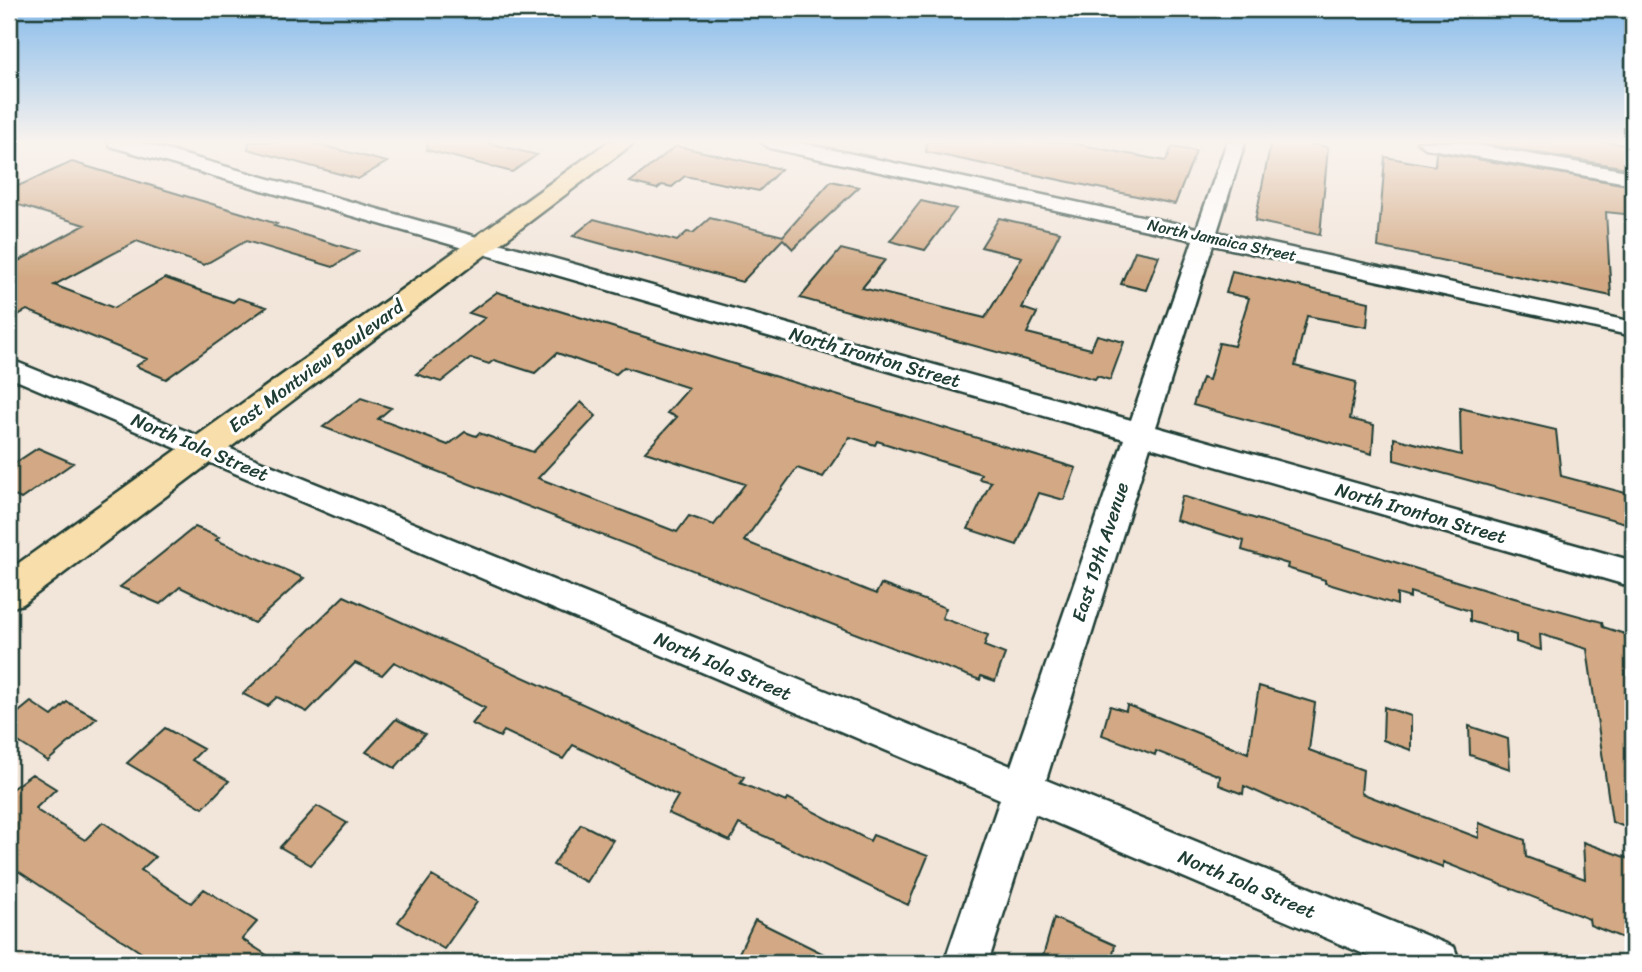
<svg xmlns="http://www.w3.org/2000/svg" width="1642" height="972" font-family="Sriracha,sans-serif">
	<rect width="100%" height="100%" fill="#f2e5da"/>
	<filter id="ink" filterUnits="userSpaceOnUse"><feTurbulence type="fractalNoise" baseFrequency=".0143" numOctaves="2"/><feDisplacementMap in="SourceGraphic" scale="14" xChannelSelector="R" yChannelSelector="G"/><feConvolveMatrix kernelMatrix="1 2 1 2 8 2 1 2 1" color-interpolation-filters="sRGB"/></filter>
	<g filter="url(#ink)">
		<path fill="#d2a984" stroke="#1f3d34" stroke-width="2" d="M249 142H309L387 162 358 179 248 149Z
			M428 142H485L537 155 512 172 427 150Z
			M927 142H1065L1166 161 1172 147 1196 151 1175 204 926 152Z
			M1271 142H1300L1328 147 1320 235 1255 221Z
			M1473 142H1608L1633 146V169Z
			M676 146 781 169 759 191 685 176 672 187 662 185 657 189 630 182Z
			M1436 152 1633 186V215L1606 212 1611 296 1378 247 1385 157 1435 166Z
			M72 162 249 215 277 224 274 226 358 251 333 267 246 241 204 265 137 241 54 285 114 308 165 278 233 302 238 298 267 307 166 379 136 366 147 359 27 310 9 320V266L85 225 9 202V190Z
			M831 181 859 187 793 249 783 239 742 282 573 236 594 219 677 241 687 232 693 233 710 218 783 236Z
			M921 201 956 209 925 250 890 241Z
			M999 218 1060 232 1022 308 1037 313 1027 333 1091 349 1097 335 1124 342 1110 380 1097 376 1095 379 800 298 841 249 885 260 862 288 985 318 1022 257 981 247Z
			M1135 251 1159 256 1146 290 1121 284Z
			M1232 271 1369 302 1367 327 1307 316 1295 366 1356 382 1350 419 1374 425 1372 454 1193 405 1202 378 1209 380 1219 343 1234 346 1249 298 1226 293Z
			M497 292 1076 468 1064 500 1039 493 1017 545 968 529 991 482 979 479 981 474 877 441 875 445 850 437 823 477 797 468 744 541 876 594 881 584 946 608 942 618 988 635 984 646 1005 654 995 681 981 676 980 680 901 651 323 427 361 398 391 408 378 419 448 445 465 432 476 436 479 433 533 452 581 402 596 416 538 478 677 532 689 516 714 525 745 484 645 452 677 417 667 413 689 388 624 367 616 374 557 353 535 373 494 360 489 364 471 358 441 382 416 374 485 318 469 313Z
			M1460 408 1556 430 1561 476 1633 495V525L1394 460V438L1461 455Z
			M38 448 73 463 21 499 9 493V467Z
			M1182 496 1485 590 1602 622 1603 627 1625 634 1633 687V830L1612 822 1587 649 1540 634 1541 650 1516 642V635L1470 621V611L1410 592V598L1397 594V605L1325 583V580L1287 568 1288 564 1242 550 1244 541 1176 520Z
			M195 527 219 537 216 540 304 578 254 623 180 587 160 604 120 587Z
			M344 596 744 777 740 783 786 802 788 798 870 841 873 835 928 856 908 905 739 824 730 841 668 813 678 796 573 745 563 759 504 731 500 737 472 724 485 708 394 662 382 675 355 663 307 712 277 697 267 706 243 694Z
			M1259 686 1315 703 1309 750 1363 770 1361 793 1479 838V823L1525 840 1526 857 1585 879 1583 842 1630 859 1633 942 1590 925 1589 919 1443 862V867L1336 827 1244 786 1243 794 1219 785 1220 776 1156 751 1155 755 1102 735 1110 706 1126 711 1127 705 1248 753Z
			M31 702 52 716 67 702 97 718 48 761 9 736V720Z
			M1384 707 1411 716V750L1383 740Z
			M396 719 425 734 395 768 366 752Z
			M1469 726 1508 739 1510 769 1470 755Z
			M165 728 203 749 192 760 229 781 203 808 127 763Z
			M32 774 56 789 36 808 38 811 85 840 103 822 155 857 141 870 191 903 204 889 257 922 242 939 279 963H157L9 865V791Z
			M317 806 347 823 311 865 280 847Z
			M581 824 613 840 586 882 553 865Z
			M432 876 477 902 444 949 398 922Z
			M1054 918 1115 945 1111 963H1041Z
			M755 920 842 963H734Z"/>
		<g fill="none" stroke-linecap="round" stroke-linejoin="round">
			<g stroke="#1f3d34" stroke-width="5">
				<path id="minor" d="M108 142H138L1131 420 1193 240 770 148 761 142H796L1197 228 1227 142H1245L1217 232 1633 322V336L1213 245 1156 427 1633 561V587L1150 447 1046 780 1454 947 1460 963H1385L1035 814 988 963H944L1000 799 9 377V359L1011 766 1124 439 110 146Z
					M1417 142H1458L1633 172V184L1426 148Z"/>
			</g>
			<g stroke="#1f3d34" stroke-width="5">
				<path id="major" d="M608 142H635L23 604 9 608V570Z"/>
			</g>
			<use href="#minor" fill="#fff" fill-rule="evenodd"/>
			<use href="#major" fill="#f8deab" fill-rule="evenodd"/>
		</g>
	</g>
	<linearGradient id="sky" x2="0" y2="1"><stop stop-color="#86bbeb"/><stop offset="0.51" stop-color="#f9f3ee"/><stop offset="1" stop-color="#f9f3ee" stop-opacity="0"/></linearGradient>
	<rect width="1642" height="278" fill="url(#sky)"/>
	<g text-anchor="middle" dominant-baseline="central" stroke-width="6" stroke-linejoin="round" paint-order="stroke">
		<g font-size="16" fill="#1f3d34" stroke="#fff">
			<text transform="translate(1222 240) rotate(12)">North Jamaica Street</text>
		</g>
		<g font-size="19" fill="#1f3d34" stroke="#fff">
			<text transform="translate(875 357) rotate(16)">North Ironton Street</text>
			<text transform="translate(316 366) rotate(-36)">East Montview Boulevard</text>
			<text transform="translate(200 447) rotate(23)">North Iola Street</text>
			<text transform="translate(1421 513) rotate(16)">North Ironton Street</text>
			<text transform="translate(1100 552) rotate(-72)">East 19th Avenue</text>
			<text transform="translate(723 666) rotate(23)">North Iola Street</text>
			<text transform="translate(1247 884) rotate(23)">North Iola Street</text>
		</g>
	</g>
	<rect width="1642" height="972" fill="none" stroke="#fff" stroke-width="35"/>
	<rect x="18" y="18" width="1607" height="937" fill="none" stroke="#1f3d34" stroke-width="2.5" filter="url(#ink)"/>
</svg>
